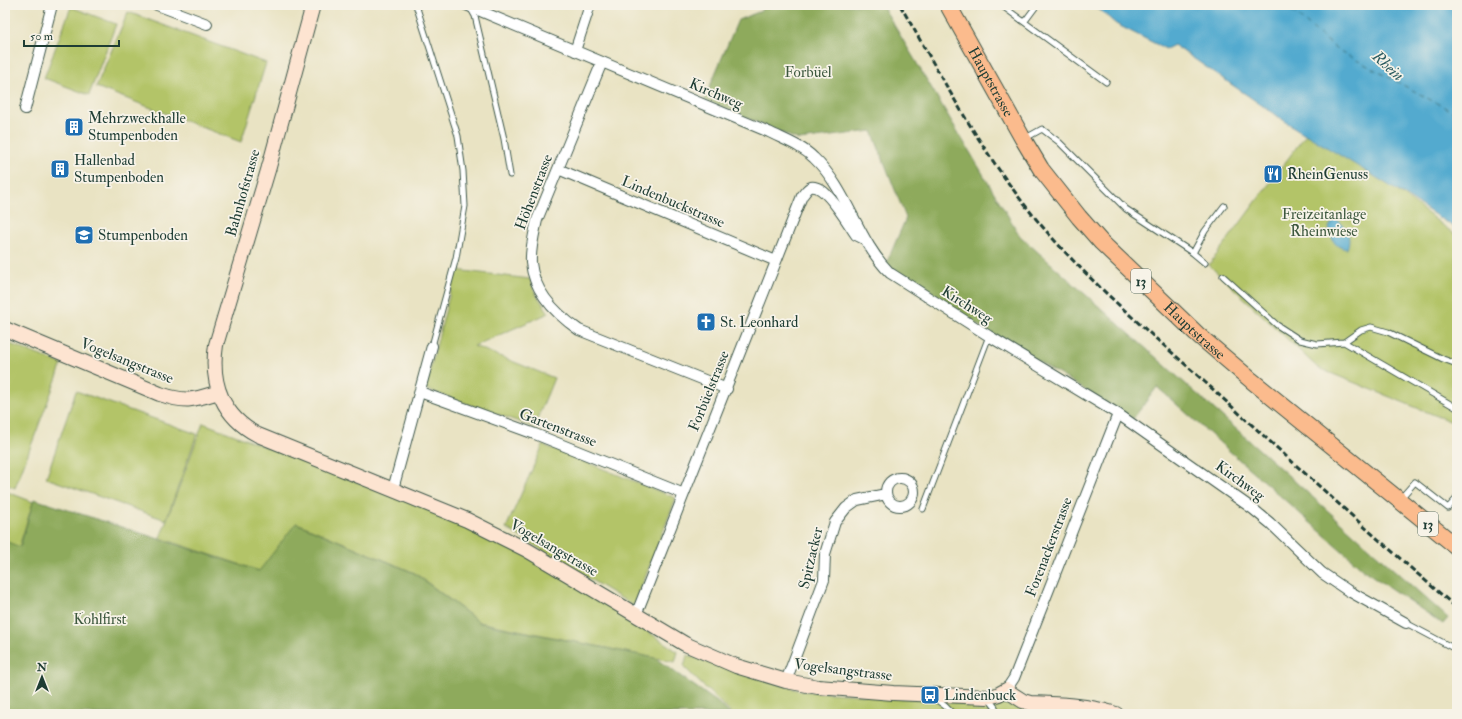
<svg xmlns="http://www.w3.org/2000/svg" width="1462" height="719" font-family="'IM FELL Double Pica',serif">
	<rect width="100%" height="100%" fill="#f7f3e8"/>
	<filter id="ink" filterUnits="userSpaceOnUse"><feTurbulence type="fractalNoise" baseFrequency=".025" numOctaves="2"/><feDisplacementMap in="SourceGraphic" scale="8" xChannelSelector="R" yChannelSelector="G"/><feConvolveMatrix kernelMatrix="1 2 1 2 8 2 1 2 1" color-interpolation-filters="sRGB"/></filter>
	<filter id="wash" filterUnits="userSpaceOnUse"><feTurbulence type="fractalNoise" baseFrequency=".012" numOctaves="4" result="noise"/><feDisplacementMap in="SourceGraphic" scale="16" xChannelSelector="R" yChannelSelector="G"/><feGaussianBlur stdDeviation="0.9" result="paint"/><feColorMatrix in="noise" values="0 0 0 0 0 0 0 0 0 0 0 0 0 0 0 0 0 1.4 0 .05"/><feComposite in="paint" operator="in"/></filter>
	<g filter="url(#wash)">
		<rect width="100%" height="100%" fill="#e9e3c3"/>
		<path fill="#b3c467" stroke="#69804e" d="M71 7 116 24 89 95 44 78Z
			M128 12 266 63 241 142 96 87Z
			M1307 133 1395 189 1457 236V424L1318 368 1209 265Z
			M456 270 530 279 536 294 549 313 474 346 554 378 534 427 425 389Z
			M5 342 62 364 15 488 5 484Z
			M76 391 197 434 166 520 46 478Z
			M203 423 428 509 523 553 615 609 678 652 675 662 479 622 415 573 297 523 260 571 160 538Z
			M543 445 676 498 634 606 506 528Z
			M5 491 33 502 19 547 5 541Z
			M687 655 801 691 1082 710 1097 714H732L684 667Z"/>
		<path fill="#8eaa5c" stroke="#567448" d="M764 5H882L1020 236 1448 618 1443 624 1365 571 1157 387 1133 419 907 282 886 264 906 218 872 131 799 140 704 100 738 20 761 11Z
			M34 499 259 571 296 523 414 573 480 623 655 658 717 702 730 714H5V541L20 547Z"/>
		<path fill="#52aacf" stroke="#387482" d="M1094 5H1457V229L1395 189 1292 126 1174 45 1166 49 1116 24Z
			M1335 219C1347 226 1352 236 1347 249 1333 247 1332 239 1329 227Z"/>
		<g fill="none" stroke-linecap="round" stroke-linejoin="round">
			<path stroke="#2e5e62" stroke-width="1" stroke-dasharray="5 4" stroke-linecap="butt" d="M1285 5 1338 50 1457 114"/>
		</g>
	</g>
	<g filter="url(#ink)">
		<g fill="none" stroke-linecap="round" stroke-linejoin="round">
			<g stroke="#3d5649" stroke-width="7">
				<path id="lane" d="M416 5 458 136 463 171 465 206 456 258 432 346
					M1001 5 1106 82
					M471 9 475 16 504 139 510 175
					M1025 21 1037 5
					M1024 139 1042 129 1059 142 1126 209 1193 253 1205 263
					M1193 253 1205 231 1224 206
					M1223 276 1277 325 1300 340 1317 344 1344 342 1361 330 1371 327 1388 332 1443 359 1457 364
					M1344 342 1457 408
					M1401 498 1415 482 1448 508 1457 498
					M923 509 989 336
					M1406 623 1457 650
					M934 698 945 706 953 714
					M988 698 995 707 997 714"/>
			</g>
			<g stroke="#3d5649" stroke-width="12">
				<path id="street" d="M157 5 207 24
					M466 5 769 132C785 140 802 146 814 158 848 190 857 240 890 273L989 336 1118 414 1253 509 1270 523 1322 573 1347 590 1406 623
					M575 51 590 5
					M602 62 537 220C534 234 530 249 531 263 534 292 556 314 579 330L727 389
					M25 109 52 5
					M558 169 776 261
					M420 392 535 434 684 494
					M886 492a14 14 0 1 1 28 0a14 14 0 1 1-28 0Z
					M393 489 432 346
					M636 615 802 196C805 193 807 188 811 187 826 184 848 224 856 235L862 238
					M786 681 824 580 825 554 835 522 846 508 857 500 886 494
					M1006 690 1014 678 1118 414"/>
			</g>
			<g stroke="#3d5649" stroke-width="16">
				<path id="secondary" d="M313 5 269 167 216 345C210 384 223 417 258 435L467 520 527 550 685 644 736 666 786 681 818 687 893 693 987 697 997 695 1006 690 1023 701 1030 703C1059 704 1088 705 1116 714
					M5 329 160 394C187 403 193 400 219 392"/>
			</g>
			<g stroke="#3d5649" stroke-width="18">
				<g id="primary">
					<path id="s1" d="M948 5 1023 139 1041 169 1079 217 1101 242 1197 334 1251 380 1457 547"/>
				</g>
			</g>
			<use href="#lane" stroke="#fff" stroke-width="5"/>
			<use href="#street" stroke="#fff" stroke-width="10"/>
			<use href="#secondary" stroke="#fde4d1" stroke-width="14"/>
			<use href="#primary" stroke="#fbbb8d" stroke-width="16"/>
			<path stroke="#1f3d34" stroke-width="3" stroke-dasharray="6 3" stroke-linecap="butt" d="M900 5C940 74 978 146 1028 209 1079 274 1145 328 1206 383 1289 459 1372 535 1457 608"/>
		</g>
	</g>
	<defs>
		<g id="building-square" transform="scale(1)"><rect x="-9" y="-9" width="18" height="18" rx="4" fill="#1f6fb2" stroke="#f7f3e8"/><path d="M-4-6H4V6H1V3H-1V6H-4ZM-2.5-4.3h1.7v1.8h-1.7ZM.8-4.3h1.7v1.8H.8ZM-2.5-1h1.7V.8h-1.7ZM.8-1h1.7V.8H.8Z" fill="#fff"/></g>
		<g id="restaurant-square" transform="scale(1)"><rect x="-9" y="-9" width="18" height="18" rx="4" fill="#1f6fb2" stroke="#f7f3e8"/><path d="M-5-6h1v4h1v-4h1v4h1v-4h1v5L-1.5 .5V6h-2V.5L-5-1ZM5-6V6H3V1.5H1.5Q1.5-4 5-6Z" fill="#fff"/></g>
		<g id="school-square" transform="scale(1)"><rect x="-9" y="-9" width="18" height="18" rx="4" fill="#1f6fb2" stroke="#f7f3e8"/><path d="M0-5L7-2L0 1L-7-2ZM-4 1L0 2.5L4 1V4Q0 6-4 4Z" fill="#fff"/></g>
		<g id="church-square" transform="scale(1)"><rect x="-9" y="-9" width="18" height="18" rx="4" fill="#1f6fb2" stroke="#f7f3e8"/><path d="M-1.2-6h2.4v3.5h3.3v2.4h-3.3V6h-2.4V-.1h-3.3v-2.4h3.3Z" fill="#fff"/></g>
		<g id="bus-square" transform="scale(1)"><rect x="-9" y="-9" width="18" height="18" rx="4" fill="#1f6fb2" stroke="#f7f3e8"/><path d="M-5-6H5V4H4V6H2V4H-2V6H-4V4H-5ZM-3.5-4V0h7V-4ZM-3.5 1.2v1.5H-2V1.2ZM2 1.2v1.5H3.5V1.2Z" fill="#fff"/></g>
	</defs>
	<g fill-rule="evenodd">
		<use href="#building-square" x="74" y="127"/>
		<use href="#building-square" x="60" y="169"/>
		<use href="#restaurant-square" x="1273" y="174"/>
		<use href="#school-square" x="84" y="235"/>
		<use href="#church-square" x="706" y="322"/>
		<use href="#bus-square" x="930" y="695"/>
	</g>
	<g text-anchor="middle" dominant-baseline="central" stroke-width="3.5" stroke-linejoin="round" paint-order="stroke">
		<g fill="#f7f3e8" stroke="#60746a" stroke-width="1">
			<rect x="1131" y="269" width="20" height="24" rx="3"/>
			<rect x="1418" y="512" width="20" height="24" rx="3"/>
		</g>
		<g font-size="14" font-weight="bold" fill="#1f3d34">
			<text x="1141" y="281">13</text>
			<text x="1428" y="524">13</text>
		</g>
		<g font-size="15" fill="#3d583e" stroke="#f7f3e8">
			<text x="808" y="72">Forbüel</text>
			<text x="1324" y="214">Freizeitanlage<tspan x="1324" dy="17">Rheinwiese</tspan></text>
			<text x="100" y="619">Kohlfirst</text>
		</g>
		<g font-size="15" fill="#1f3d34" stroke="#f7f3e8">
			<text stroke="none"><textPath href="#s1" startOffset="88">Hauptstrasse</textPath></text>
			<text transform="translate(716 94) rotate(23)">Kirchweg</text>
			<text transform="translate(534 192) rotate(-69)">Höhenstrasse</text>
			<text transform="translate(243 193) rotate(-74)">Bahnhofstrasse</text>
			<text transform="translate(673 202) rotate(23)">Lindenbuckstrasse</text>
			<text transform="translate(967 305) rotate(32)">Kirchweg</text>
			<text stroke="none"><textPath href="#s1" startOffset="412">Hauptstrasse</textPath></text>
			<text transform="translate(127 361) rotate(22)">Vogelsangstrasse</text>
			<text transform="translate(709 391) rotate(-68)">Forbüelstrasse</text>
			<text transform="translate(558 428) rotate(21)">Gartenstrasse</text>
			<text transform="translate(1240 481) rotate(36)">Kirchweg</text>
			<text transform="translate(1049 547) rotate(-69)">Forenackerstrasse</text>
			<text transform="translate(554 548) rotate(30)">Vogelsangstrasse</text>
			<text transform="translate(811 558) rotate(-77)">Spitzacker</text>
			<text transform="translate(843 670) rotate(7)">Vogelsangstrasse</text>
		</g>
		<g font-size="15" fill="#1f3d34" stroke="#f7f3e8" text-anchor="start">
			<text x="88" y="118">Mehrzweckhalle<tspan x="88" dy="17">Stumpenboden</tspan></text>
			<text x="74" y="160">Hallenbad<tspan x="74" dy="17">Stumpenboden</tspan></text>
			<text x="1287" y="174">RheinGenuss</text>
			<text x="98" y="235">Stumpenboden</text>
			<text x="720" y="322">St. Leonhard</text>
			<text x="944" y="695">Lindenbuck</text>
		</g>
		<g font-size="16" font-style="italic" fill="#2e5e62" stroke="#f7f3e8">
			<text transform="translate(1388 66) rotate(42)">Rhein</text>
		</g>
	</g>
	<rect width="1462" height="719" fill="none" stroke="#f7f3e8" stroke-width="20"/>
	<g transform="translate(42 677)" stroke="#f7f3e8" stroke-width="3" paint-order="stroke">
	<path d="M0-3L7 15L0 10L-7 15Z" fill="#1f3d34"/>
	<text y="-6" font-size="11" font-weight="bold" text-anchor="middle" fill="#1f3d34">N</text>
	</g>
	<path d="M24 40v6h95v-6" fill="none" stroke="#1f3d34" stroke-width="2"/>
	<text x="30" y="40" font-size="12" fill="#1f3d34" stroke="#f7f3e8" stroke-width="3" paint-order="stroke">50 m</text>
</svg>
